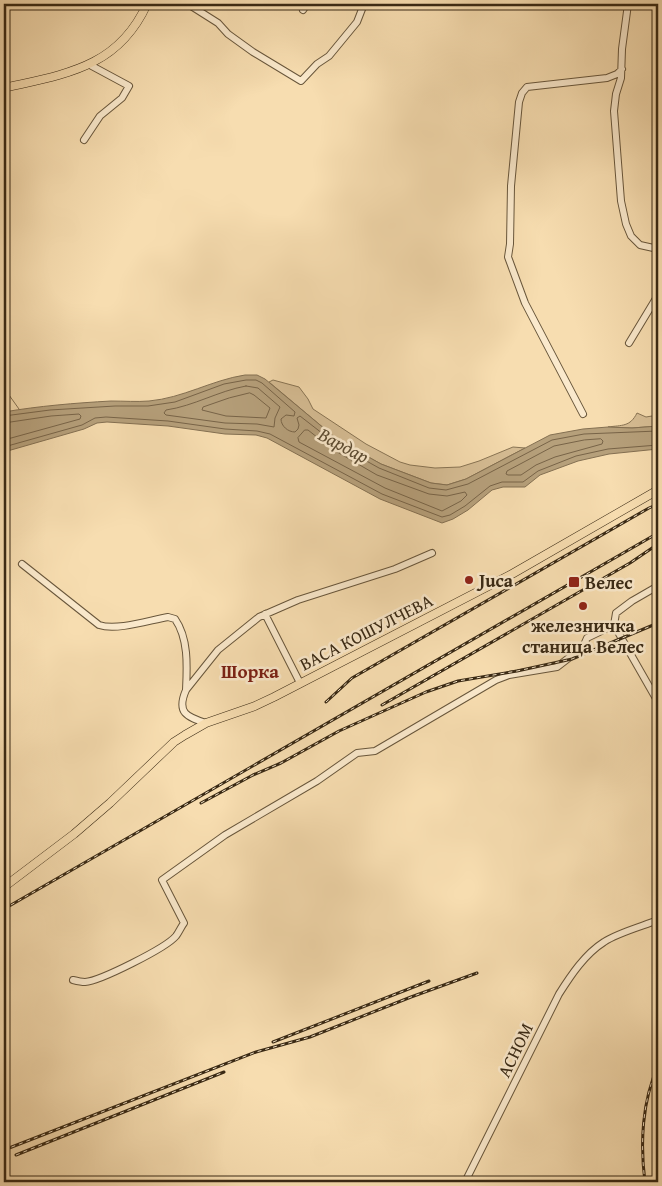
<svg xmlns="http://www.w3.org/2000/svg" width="662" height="1186" font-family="'Gentium Book Plus',serif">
	<rect width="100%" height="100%" fill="#f7ddb0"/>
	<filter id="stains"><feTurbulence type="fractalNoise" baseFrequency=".004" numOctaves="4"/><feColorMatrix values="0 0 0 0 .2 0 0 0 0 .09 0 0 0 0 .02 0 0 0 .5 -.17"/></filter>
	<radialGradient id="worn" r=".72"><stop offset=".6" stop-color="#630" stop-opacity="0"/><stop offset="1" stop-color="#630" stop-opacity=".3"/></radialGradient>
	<path fill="#d7be95" stroke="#887454" d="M273 380 299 387 308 399 313 409 366 444 400 462 410 465 435 468 460 467 479 461 513 447 525 448 466 479 447 485 431 483 381 464 338 440 269 382Z
		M637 413 646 417 658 415V426L632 428 608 427C622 425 630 427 637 413Z"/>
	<path fill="#b6a07b" stroke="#847052" d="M245 375H257L265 379 338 440 381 464 431 483 447 485 466 479 550 435 583 429 608 427 632 428 658 426V449L609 454 578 461 540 475 525 487H503L492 490 468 510 453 519 442 523 380 499 267 438 256 435 225 434 168 426 107 422 97 423 84 429 4 452V412C39 406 75 403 111 401 124 401 137 402 149 401 183 398 212 380 245 375Z"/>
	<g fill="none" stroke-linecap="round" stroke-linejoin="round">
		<path stroke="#786448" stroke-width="1" d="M246 386 258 388 280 407 275 418 274 427 257 424 225 423 166 415 164 413 166 410C194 406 218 391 246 386Z
			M250 393 254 395 270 408 266 418 226 416 202 410 203 407 229 398Z
			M4 416 50 410 115 406H148L175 402 224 384 246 380H256L262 383 295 412 294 416 286 415 281 419C281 426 288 432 295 432L298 429 299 425 297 418 300 416 336 444 379 468 429 488 446 490 468 484 552 440 584 434 658 431
			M4 423 51 416 79 414 81 416 80 419 4 440
			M305 430H308L332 449 377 475 429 494 447 496 465 492 467 495 461 501 442 511 385 488 299 442 298 438Z
			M601 439 603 441 602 444 555 457 536 465 521 475H508L506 474 507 471 554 446 584 440Z
			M4 447 82 425 95 418 106 417 168 421 225 429 257 431 270 434 382 494 442 517 450 515 465 506 490 486 502 482H523L538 471 576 456 608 449 658 445"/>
		<path stroke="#847052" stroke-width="1" d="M4 388 19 409"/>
		<g stroke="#68563b" stroke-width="8">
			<path id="minor" d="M138 4 146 7
				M188 4 218 23 228 34 253 52 301 81 317 64 329 56 357 22 364 4
				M628 4 622 49 621 78 616 94 614 111 621 201 626 224 631 236 640 245 658 249
				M303 10 307 4
				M84 140 100 116 122 98 129 86 90 65
				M629 343 658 295
				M583 414 525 303 508 257 510 244 511 186 519 102 522 93 527 87 607 78 617 74 622 69
				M22 564 99 625C117 631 150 620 168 617L175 619C189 639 187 668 186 690
				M658 586 632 601 616 613 614 625 658 702
				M265 614 300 683
				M206 723C187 717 176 713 186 690L218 650 259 617 298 600 395 569 432 553
				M73 980C77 981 81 982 85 982 100 981 166 948 176 936 179 932 181 927 184 923L162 880 225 835 317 781 357 753 375 751 496 680 509 675 557 667 583 647 587 638 614 625
				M465 1182 559 994C571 975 585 954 604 942 617 933 643 926 658 920"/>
		</g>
		<g stroke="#392914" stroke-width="9">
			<path id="major" d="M4 88C65 74 118 68 147 4
				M4 887 74 834 110 803 174 742 185 735 206 723 255 706 274 697 512 574 658 490"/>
		</g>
		<use href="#minor" stroke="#fae9cc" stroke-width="6"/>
		<use href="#major" stroke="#f7ddb0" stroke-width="8"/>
		<g stroke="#392914" stroke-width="3">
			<path id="rail" d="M326 702 352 678 649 508 658 504
				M382 705 630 563 658 544
				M201 803 253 775 281 763 339 731 426 692 458 681 517 671 572 659 658 623
				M4 909 658 533
				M273 1042 429 981
				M4 1150 256 1052 310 1037 411 997 477 973
				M16 1155 224 1072
				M645 1182C640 1144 642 1101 658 1066"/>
		</g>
		<use href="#rail" stroke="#fae9cc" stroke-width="1" stroke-dasharray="4" stroke-linecap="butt"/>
	</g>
	<g fill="#8f2418" stroke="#fae9cc" stroke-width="2">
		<circle cx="469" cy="580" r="5"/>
		<rect x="568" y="576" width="12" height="12" rx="2.5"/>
		<circle cx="583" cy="606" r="5"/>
	</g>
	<g text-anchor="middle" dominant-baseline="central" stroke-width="5" stroke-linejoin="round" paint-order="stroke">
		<g font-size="18" font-weight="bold" fill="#392914" stroke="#fae9cc" text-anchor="start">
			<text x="479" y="580">Juca</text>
			<text x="585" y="582">Велес</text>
			<text x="583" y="625" text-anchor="middle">железничка<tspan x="583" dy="21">станица Велес</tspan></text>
		</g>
		<g font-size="18" fill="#392914" stroke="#fae9cc">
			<text transform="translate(366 632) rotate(-27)">ВАСА КОШУЛЧЕВА</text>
			<text transform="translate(515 1050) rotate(-64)">АСНОМ</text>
		</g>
		<g font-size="19" font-style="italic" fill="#5e4d33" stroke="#fae9cc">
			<text transform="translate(344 445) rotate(28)">Вардар</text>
		</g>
		<g font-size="19" font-weight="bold" fill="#7a1f14" stroke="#fae9cc">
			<text x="250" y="671">Шорка</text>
		</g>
	</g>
	<rect width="662" height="1186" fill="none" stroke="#f7ddb0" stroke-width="20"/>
	<rect x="5" y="5" width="652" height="1176" fill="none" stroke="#392914" stroke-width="2.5"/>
	<rect x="10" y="10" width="642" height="1166" fill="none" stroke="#392914"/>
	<rect width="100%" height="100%" filter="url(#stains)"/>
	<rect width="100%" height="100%" fill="url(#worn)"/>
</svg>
